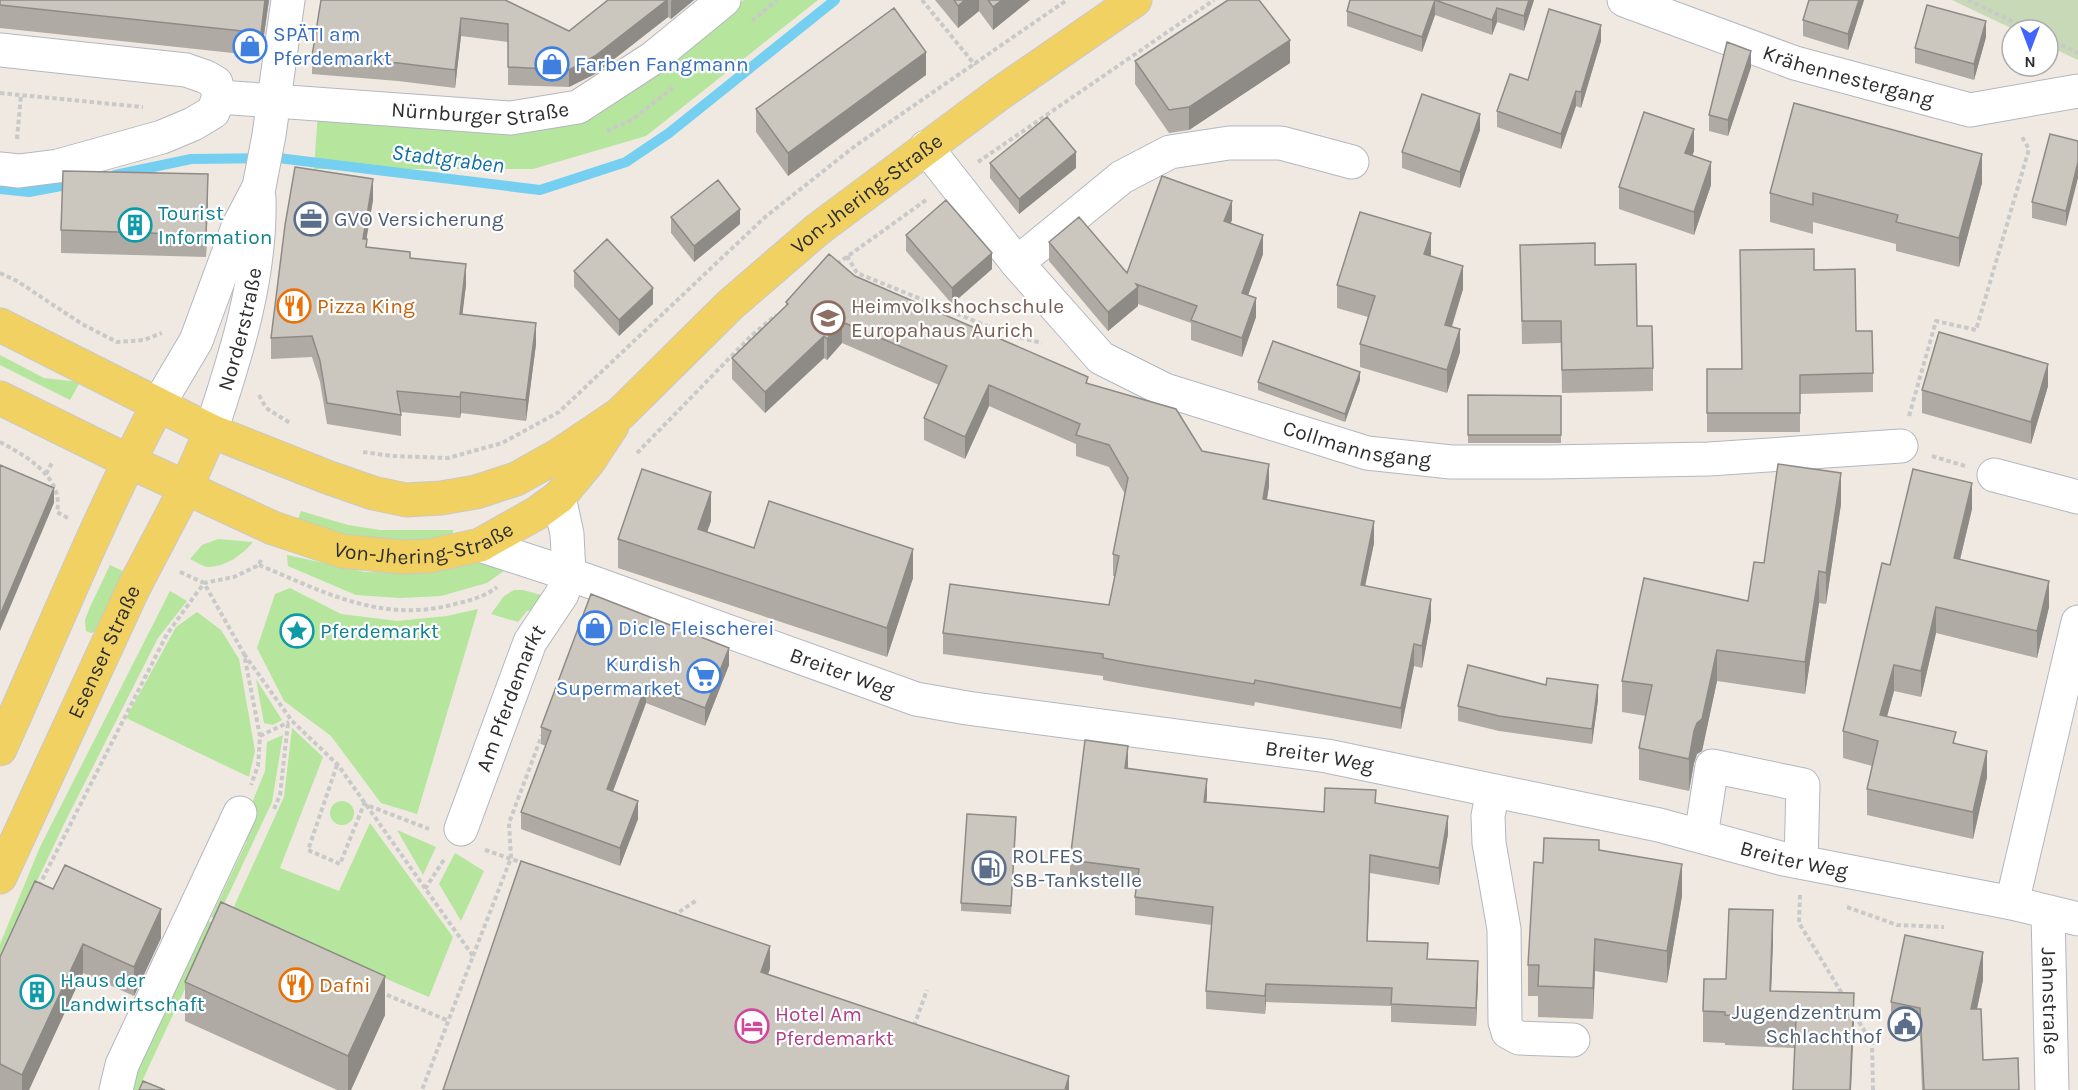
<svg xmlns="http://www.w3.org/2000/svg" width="2078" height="1090" font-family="Karla,sans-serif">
	<rect width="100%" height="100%" fill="#efe9e1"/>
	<path fill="#b6e59e" d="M744 0H818L646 136 533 169H314L318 112 589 114Z
		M0 355 44 378 80 382 70 400 0 365Z
		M301 511 348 525 380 530H453V536C414 542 371 545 333 533 321 529 309 524 298 519Z
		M218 539 253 542C242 555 226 567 207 567 202 566 195 561 190 559L202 545Z
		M287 555 365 572 418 573 484 562 508 568 487 583 441 596 400 598 356 595 288 566Z
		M110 565 125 572 94 632 91 633 86 631 85 620 90 607Z
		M290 588 341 614 397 621 447 616 478 609 417 814 381 803 331 736 284 701 257 648 275 594Z
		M514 590H523L552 598 546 609 527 611 518 622 491 614 504 596Z
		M170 591 187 601 158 638 65 822 0 959V944L40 847Z
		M197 612 221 630 239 659 255 751 249 777 126 718 176 627Z
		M256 679 282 720 273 725 264 723Z
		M292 728 323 757 280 868 339 891 370 823 453 937 429 997 231 913 284 797Z
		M283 735 272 802 217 919 211 917 247 841 238 837 265 771 267 742Z
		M330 813a12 12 0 1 1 24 0a12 12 0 1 1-24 0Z
		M397 830 436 847 423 875Z
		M455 853 484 871 461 921 439 884Z
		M200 917 215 924 138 1090H123L137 1054 145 1057 186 965Z"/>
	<path fill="#c8d9b8" d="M1952 0H2078V60L2048 46V30H2015Z"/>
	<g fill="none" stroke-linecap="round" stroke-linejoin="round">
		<path stroke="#75cff0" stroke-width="10" d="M115 175 191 159 278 158 540 190 626 162 669 133 835 0
			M0 189 29 192 77 183"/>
		<g stroke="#b4b7c1" stroke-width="35">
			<g id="minor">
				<path id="s1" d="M1624 0 1795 63 1970 110 2078 91"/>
				<path d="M0 50 186 70 206 77 216 83 219 97 213 112 193 124 162 137 58 166 19 171 0 169"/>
				<path id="s2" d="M219 97 511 118 578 107 653 58 724 0"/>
				<path id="s3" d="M926 147 1017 263 1101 358 1165 390 1367 453 1451 462H1548L1709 459 1901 446"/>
				<path d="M1017 263 1122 177 1170 152 1229 143H1281L1352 162"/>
				<path d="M158 405 196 341 238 227 259 187 269 135 288 0"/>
				<path id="s4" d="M211 431C236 355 261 278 259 198"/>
				<path d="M1994 475 2078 497"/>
				<path id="s5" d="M480 545 569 574 916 699 967 708 1327 756 1659 825 1784 859 2012 903 2078 919"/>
				<path d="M1493 791 1488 816 1489 843 1504 929 1505 1022 1508 1032 1519 1038 1573 1040"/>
				<path id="s6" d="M461 829 530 642 562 594 569 574 567 534 559 497"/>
				<path d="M1701 836 1712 766 1803 785 1801 862"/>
				<path d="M2012 903 2078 622"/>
				<path id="s7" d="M2048 913 2052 1090"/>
				<path d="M116 1090 122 1065 240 813"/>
			</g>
		</g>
		<g stroke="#c9c9c9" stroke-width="35">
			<g id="major">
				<path id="s8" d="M0 325 211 431 327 477 373 493 406 500 441 498 476 492 516 479 559 455 620 414 730 305 817 230 999 94 1135 0"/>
				<path id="s9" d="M0 398 128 461 273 528 342 551 402 557 429 556 480 545 537 513 559 497 589 461 612 426"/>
				<path d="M0 749C52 634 99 516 158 405"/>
				<path id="s10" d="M0 877 134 587 186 488 211 431"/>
			</g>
		</g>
		<path stroke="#c9c9c9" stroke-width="4" stroke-dasharray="4.5 3" stroke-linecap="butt" d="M922 0 975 65
			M1968 0 2030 30
			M752 21 777 0
			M2048 38 2078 53
			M0 93 143 107
			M607 131 631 120 673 88
			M17 139 21 95
			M978 162 1214 0
			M847 256 857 273 1009 335 1042 343
			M837 264 926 200
			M0 273 17 281 82 324 117 342 144 340 162 333
			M259 395 266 408 290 423
			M1909 416 1936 321 1976 330 2029 149 2021 135
			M0 442C26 456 64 477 57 512L68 518
			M363 452 392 456 448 458 502 443 559 412 764 218 855 146 1067 0
			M637 453 751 336 776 315
			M1932 456 1965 466
			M46 474 53 461
			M259 565C324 592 382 624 455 604 471 600 484 597 497 587
			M180 572 204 583 244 654 260 736 258 766 251 785
			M244 654 292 721 338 765 473 956 422 1090
			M260 736 289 722
			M337 765 308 850 340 864 364 804 429 829
			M274 809 280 795 288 723
			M485 850 523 863
			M39 886 167 634 204 583 234 577 259 565 262 557
			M425 889 445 858
			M1800 895 1799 923 1843 995
			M1847 907 1897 925 1944 927
			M673 916 697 900
			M473 956 511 858 509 823 542 735
			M380 992 449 1021
			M1851 1009 1872 1043 1873 1090
			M914 1026 927 990"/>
		<use href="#minor" stroke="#fff" stroke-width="33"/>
		<use href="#major" stroke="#f2d163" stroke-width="33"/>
	</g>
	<path fill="#afaba4" d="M0 0H269L261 56 0 28Z
		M321 0 569 31 608 0H694L671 19 668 17 595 74 569 87 508 85V42L461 36 455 88 398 81 312 74V56Z
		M935 0H1030L993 30 979 11 958 28Z
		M1350 0H1534L1524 31 1497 22 1492 35 1435 15 1422 52 1347 26V11Z
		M1809 0H1864L1848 50 1803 36V20Z
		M1986 37 1974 80 1915 63V48Z
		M1601 41 1581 108 1576 106 1561 149 1497 127V111L1528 80Z
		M1135 61 1290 63 1189 130 1169 133 1135 84Z
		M1751 67 1728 136 1709 131V115Z
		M926 75 788 176 756 132V109Z
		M1480 130 1460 188 1402 168V152Z
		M2078 141 2066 226 2032 218V202Z
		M1694 151 1692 155 1711 185 1694 235 1619 209V187Z
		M990 163 1076 168 1019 214 990 178Z
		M1982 183 1959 267 1896 251V244L1813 222V234L1770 222V193Z
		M208 197 206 257 61 253V230Z
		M373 200 366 239 367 247 410 258 466 285 462 314 536 344 526 421 461 413 460 418 401 412V436L327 424 320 382 312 357 271 359V338Z
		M671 217 740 224 694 262 671 233Z
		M1232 220 1230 223 1263 254 1248 295 1256 317 1242 357 1191 340V323L1138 304V306L1108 331 1049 261V242L1127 273Z
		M906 235 992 269 952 304 906 251Z
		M1520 245 1595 265 1637 326 1653 368V391L1562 393 1561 343 1522 344Z
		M1431 256 1463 289 1452 327 1460 352 1447 393 1360 367V344L1368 317 1337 308V285Z
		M1814 270 1856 331 1873 373V392L1800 394V432H1707V369H1741Z
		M574 271 653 304 619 336 574 287Z
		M855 276 1088 383 1202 451 1269 486 1267 500 1374 543 1365 586 1431 620 1422 668 1414 666 1401 729 1255 702 1254 706 1124 684 1103 680V676L943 654V633L1109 605 1115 576H1113V554L1125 494 1109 467 1076 456V444L989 406 965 459 924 440V418L939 385 842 343 827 360 824 358 765 413 732 379V358L786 306V302Z
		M1360 380 1345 422 1258 390V382Z
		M2048 386 2031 444 1922 413V390Z
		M1468 395 1561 396V443H1468Z
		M1841 504 1826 604 1819 603 1805 694 1717 681 1702 751 1697 754 1694 763 1689 791 1639 780V748L1646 716 1622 712V681L1748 601 1764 563Z
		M1972 509 1960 560 2049 607 2037 658 1936 633 1921 697 1894 691 1887 717 1956 743 1987 777 1973 839 1867 815V789L1872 766 1843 758V731L1890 565Z
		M711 521 707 532 754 548 913 578 887 657 618 568V539Z
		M591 594 729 665 705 726 646 703 613 791 638 819 620 866 521 829V812L546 746 541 744V727Z
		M1598 700 1592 744 1499 731 1458 721V706Z
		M1128 764V769L1207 797 1206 802 1324 812 1376 803 1448 834 1439 885 1370 873 1367 941 1428 959 1478 979 1476 1026 1391 1022V1006L1266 1002 1265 1014 1206 1009V991L1212 925 1135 915V897L1136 886 1070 878V860Z
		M1016 825 1011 914 961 911V903Z
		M1599 850 1682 896 1667 983 1595 971 1593 1019 1538 1017V996H1528V965L1543 863Z
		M35 881 161 938 134 996 83 973 29 1090H0V957Z
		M1773 941 1771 991 1854 1023 1794 1048 1725 1045V1043L1703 1042V1011L1726 979Z
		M1983 980 1977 1009 1983 1060 2019 1090H1922L1920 1036 1891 1029V1002Z
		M185 982 385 1015 351 1090H337L185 1021Z"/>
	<path fill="#8e8b86" d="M265 0H269L261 56V33Z
		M667 0H668V17L595 74 569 87V70Z
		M672 0H694L671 19V1Z
		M965 0H979V11L958 28V6Z
		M1002 0H1030L993 30V7Z
		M1435 0V15L1422 52V37Z
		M1529 0H1534L1524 31V16Z
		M1859 0H1864L1848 50V34Z
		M1497 8V22L1492 35V20Z
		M461 18V36L455 88V70Z
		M1986 21V37L1974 80V64Z
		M1601 25V41L1581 108V92Z
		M1290 40V63L1189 130V107Z
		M1751 51V67L1728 136V120Z
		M926 52V75L788 176V153Z
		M1576 91V106L1561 149V134Z
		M1480 114V130L1460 188V172Z
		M1694 129V151L1685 176V153Z
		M1076 152V168L1019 214V199Z
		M1982 154V183L1959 267V238Z
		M1711 162V185L1694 235V212Z
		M2078 162V178L2066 226V211Z
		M208 174V197L206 257V235Z
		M373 179V200L363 260V239Z
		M1232 201V220L1224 240V221Z
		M740 209V224L694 262V246Z
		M1431 233V256L1424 254Z
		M1263 235V254L1242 312V293Z
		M992 253V269L952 304V288Z
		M466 264V285L460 335V314Z
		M1463 266V289L1445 348V325Z
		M1138 287V306L1108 331V312Z
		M653 288V304L619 336V320Z
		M1256 298V317L1242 357V338Z
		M842 322V343L827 360V339Z
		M536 323V344L526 421V400Z
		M1460 329V352L1447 393V370Z
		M824 336V358L765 413V392Z
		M2048 364V386L2031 444V422Z
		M1360 372V380L1345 422V414Z
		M989 385V406L965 459V437Z
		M461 392V413L460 418V397Z
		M1269 464V486L1263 521V499Z
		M1841 473V504L1826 604V573Z
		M1972 483V509L1954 584V558Z
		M54 488V503L0 631V615Z
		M711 492V521L698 558V529Z
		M1374 521V543L1361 606V585Z
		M913 549V578L887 657V628Z
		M1819 571V603L1805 694V662Z
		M2049 581V607L2037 658V631Z
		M1431 599V620L1422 668V646Z
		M1936 607V633L1921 697V671Z
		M1414 644V666L1401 729V708Z
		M729 648V665L705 726V708Z
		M1717 650V681L1702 751 1697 754 1694 763 1689 791V759L1694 731Z
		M1894 665V691L1880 741V715Z
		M646 685V703L607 807V789Z
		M1598 685V700L1592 744V729Z
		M1128 746V764L1125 786V768Z
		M1987 751V777L1973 839V812Z
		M1207 779V797L1204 820V802Z
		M638 801V819L620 866V848Z
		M1448 816V834L1439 885V868Z
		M1370 855V873L1367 959V941Z
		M1682 864V896L1667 983V951Z
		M161 909V938L134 996V967Z
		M1773 910V941L1770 1021V991Z
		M1595 939V971L1593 1019V988Z
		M83 944V973L29 1090H22V1075Z
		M770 946V969L761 995V972Z
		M1983 952V980L1971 1037V1009Z
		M1478 961V979L1476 1026V1008Z
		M385 976V1015L351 1090H348V1056Z
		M1266 984V1002L1265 1014V996Z
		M1854 993V1023L1851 1090H1850Z
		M1069 1076V1090H1065Z"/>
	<path fill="#cbc7bf" stroke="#8e8b86" stroke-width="1.5" d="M0 0H265L261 33 0 5Z
		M321 0H505L569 31 608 0H667L595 56 569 70 508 67V24L461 18 455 70 398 63 312 56Z
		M954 0H965L958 6Z
		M988 0H1002L993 7Z
		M1228 0H1259L1290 40 1189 107 1169 110 1135 61Z
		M1350 0H1529L1524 16 1497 8 1492 20 1435 0 1422 37 1347 11Z
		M1809 0H1859L1848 34 1803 20Z
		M1927 5 1986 21 1974 64 1915 48Z
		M894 8 926 52 788 153 756 109Z
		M1549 9 1601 25 1581 92 1576 91 1561 134 1497 111 1510 74 1528 80Z
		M1727 42 1751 51 1728 120 1709 115Z
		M1422 94 1480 114 1460 172 1402 152Z
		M1794 103 1982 154 1959 238 1896 222 1898 215 1813 193V205L1770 193Z
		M1644 112 1694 129 1685 153 1711 162 1694 212 1619 187Z
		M1047 117 1076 152 1019 199 990 163Z
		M2050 134 2078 141V162L2066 211 2032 202Z
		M295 167 373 179 363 239H367L366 247 410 252V258L466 264 460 314 536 323 526 400 461 392 460 397 397 391 401 415 327 403 320 361 312 336 271 338 285 225Z
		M63 171 208 174 206 235 61 230Z
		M1162 176 1232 201 1224 221 1263 235 1242 293 1256 298 1242 338 1191 320 1197 306 1136 284 1138 287 1108 312 1049 242 1079 217 1127 273Z
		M718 180 740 209 694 246 671 217Z
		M946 200 992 253 952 288 906 235Z
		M1360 212 1431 233 1424 254 1463 266 1445 325 1460 329 1447 370 1360 344 1375 296 1337 285Z
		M607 239 653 288 619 320 574 271Z
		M1595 243V265L1636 264 1637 326H1652L1653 368 1562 370 1561 321H1522L1520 245Z
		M1814 249V270L1855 269 1856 331H1872L1873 373 1800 375V413H1707V369H1742L1740 250Z
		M829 254 855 276 1088 377 1086 383 1176 409 1202 451 1269 464 1263 499 1374 521 1361 585 1431 599 1422 646 1414 644 1401 708 1255 680 1254 684 1124 662 1103 658V654L943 633 950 584 1109 605 1119 556 1113 554 1128 478 1109 445 1076 435 1080 424 989 385 965 437 924 418 947 366 842 322 827 339 824 336 765 392 732 358 788 304 786 302Z
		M1939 332 2048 364 2031 422 1922 390Z
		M1273 341 1360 372 1345 414 1258 382Z
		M1468 395 1561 396V435H1468Z
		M1778 464 1841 473 1826 573 1819 571 1805 662 1717 650 1702 719 1697 723 1694 731 1689 759 1639 748 1652 685 1622 681 1644 578 1748 601 1754 562 1764 563Z
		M0 465 54 488 0 615Z
		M642 469 711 492 698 529 754 548 769 501 913 549 887 628 618 539Z
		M1913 469 1972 483 1954 558 2049 581 2037 631 1936 607 1921 671 1894 665 1880 715 1956 732 1953 743 1987 751 1973 812 1867 789 1878 741 1843 731 1882 563 1890 565Z
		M591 594 729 648 705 708 646 685 607 789 638 801 620 848 521 812 551 731 541 727Z
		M1468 665 1546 685 1547 678 1598 685 1592 729 1499 716 1458 706Z
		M1085 740 1128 746 1125 768 1207 779 1204 802 1324 812 1325 788 1376 790 1375 803 1448 816 1439 868 1370 855 1367 941 1428 943 1427 959 1478 961 1476 1008 1391 1004 1392 988 1266 984 1265 996 1206 991 1213 907 1135 897 1139 869 1070 860Z
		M967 814 1016 817 1011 906 961 903Z
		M1544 838 1599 840V850L1682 864 1667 951 1595 939 1593 988 1538 986 1539 965H1528L1534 862 1543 863Z
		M521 861 770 946 761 972 1069 1076 1065 1090H443Z
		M65 865 161 909 134 967 83 944 22 1075 0 1064V957L35 881 53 889Z
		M221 902 385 976 348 1056 185 982Z
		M1729 909 1773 910 1770 991 1854 993 1850 1090H1793L1796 1018 1725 1015V1012L1703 1011 1704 979H1726Z
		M1905 935 1983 952 1971 1009H1981L1983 1060 2018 1058 2019 1090H1924L1920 1008 1891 1002Z
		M143 1081 165 1090H139Z"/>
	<defs>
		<g id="shop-ring" transform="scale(1.725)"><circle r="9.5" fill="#fff" stroke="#3f7fe0" stroke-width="1.5"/><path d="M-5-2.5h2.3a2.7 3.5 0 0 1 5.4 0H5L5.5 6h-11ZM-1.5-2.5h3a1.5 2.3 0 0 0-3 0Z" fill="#3f7fe0"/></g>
		<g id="office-ring" transform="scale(1.725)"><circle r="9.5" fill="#fff" stroke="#5c6f8a" stroke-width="1.5"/><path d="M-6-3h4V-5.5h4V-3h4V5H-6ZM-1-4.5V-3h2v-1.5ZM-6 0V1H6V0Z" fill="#5c6f8a"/></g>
		<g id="building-ring" transform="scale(1.725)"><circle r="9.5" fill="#fff" stroke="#0f9aa8" stroke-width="1.5"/><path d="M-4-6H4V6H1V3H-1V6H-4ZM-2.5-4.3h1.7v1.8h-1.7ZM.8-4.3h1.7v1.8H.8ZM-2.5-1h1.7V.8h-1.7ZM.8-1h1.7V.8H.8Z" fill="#0f9aa8"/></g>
		<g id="restaurant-ring" transform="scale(1.725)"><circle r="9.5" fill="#fff" stroke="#e8710a" stroke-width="1.5"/><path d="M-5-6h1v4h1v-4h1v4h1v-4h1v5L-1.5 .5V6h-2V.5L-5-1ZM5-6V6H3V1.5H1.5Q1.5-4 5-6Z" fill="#e8710a"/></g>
		<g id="university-ring" transform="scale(1.725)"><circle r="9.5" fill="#fff" stroke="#8d6e63" stroke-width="1.5"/><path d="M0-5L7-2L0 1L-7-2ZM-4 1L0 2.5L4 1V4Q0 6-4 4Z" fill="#8d6e63"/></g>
		<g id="sight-ring" transform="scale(1.725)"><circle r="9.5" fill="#fff" stroke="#0f9aa8" stroke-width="1.5"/><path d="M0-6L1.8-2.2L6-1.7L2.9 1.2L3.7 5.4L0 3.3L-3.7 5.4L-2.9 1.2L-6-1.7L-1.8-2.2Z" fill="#0f9aa8"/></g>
		<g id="supermarket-ring" transform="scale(1.725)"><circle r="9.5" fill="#fff" stroke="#3f7fe0" stroke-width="1.5"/><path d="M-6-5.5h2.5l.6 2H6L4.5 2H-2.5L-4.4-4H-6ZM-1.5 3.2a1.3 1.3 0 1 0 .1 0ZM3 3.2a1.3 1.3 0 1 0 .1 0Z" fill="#3f7fe0"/></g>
		<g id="fuel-ring" transform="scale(1.725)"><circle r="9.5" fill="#fff" stroke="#5c6f8a" stroke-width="1.5"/><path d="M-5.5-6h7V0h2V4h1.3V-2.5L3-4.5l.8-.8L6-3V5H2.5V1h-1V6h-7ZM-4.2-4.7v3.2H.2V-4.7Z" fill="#5c6f8a"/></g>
		<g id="civic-ring" transform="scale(1.725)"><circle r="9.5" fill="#fff" stroke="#5c6f8a" stroke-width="1.5"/><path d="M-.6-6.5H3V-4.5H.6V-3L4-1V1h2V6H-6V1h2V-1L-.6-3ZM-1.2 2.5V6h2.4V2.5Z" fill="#5c6f8a"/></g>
		<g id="hotel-ring" transform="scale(1.725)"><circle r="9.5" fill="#fff" stroke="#d1479c" stroke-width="1.5"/><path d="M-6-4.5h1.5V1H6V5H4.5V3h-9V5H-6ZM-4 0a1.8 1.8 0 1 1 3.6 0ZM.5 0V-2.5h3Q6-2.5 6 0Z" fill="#d1479c"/></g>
	</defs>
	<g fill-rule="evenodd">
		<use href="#shop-ring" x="250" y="46"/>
		<use href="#shop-ring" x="552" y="64"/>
		<use href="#office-ring" x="311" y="219"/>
		<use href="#building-ring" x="135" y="225"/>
		<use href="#restaurant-ring" x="294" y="306"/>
		<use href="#university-ring" x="828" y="318"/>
		<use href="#shop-ring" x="595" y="628"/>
		<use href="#sight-ring" x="297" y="631"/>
		<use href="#supermarket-ring" x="704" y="676"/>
		<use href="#fuel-ring" x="989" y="868"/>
		<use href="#restaurant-ring" x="296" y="985"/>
		<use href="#building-ring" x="37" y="992"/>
		<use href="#civic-ring" x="1905" y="1024"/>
		<use href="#hotel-ring" x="752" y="1026"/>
	</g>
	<g text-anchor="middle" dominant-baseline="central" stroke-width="4.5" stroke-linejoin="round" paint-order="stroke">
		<g font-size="21" fill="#366cbe" stroke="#fff" text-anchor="start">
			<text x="273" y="34">SPÄTI am<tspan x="273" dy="24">Pferdemarkt</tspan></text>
			<text x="575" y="64">Farben Fangmann</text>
			<text x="618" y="628">Dicle Fleischerei</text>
			<text x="681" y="664" text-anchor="end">Kurdish<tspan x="681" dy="24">Supermarket</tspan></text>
		</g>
		<g font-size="21" fill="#2e2e2e" stroke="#fff">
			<text stroke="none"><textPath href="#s1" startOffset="237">Krähennestergang</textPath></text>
			<text stroke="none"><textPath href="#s2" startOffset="262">Nürnburger Straße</textPath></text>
			<text stroke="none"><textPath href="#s8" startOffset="1010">Von-Jhering-Straße</textPath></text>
			<text stroke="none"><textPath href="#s4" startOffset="106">Norderstraße</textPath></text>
			<text stroke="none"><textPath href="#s3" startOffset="546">Collmannsgang</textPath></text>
			<text stroke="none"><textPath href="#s9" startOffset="459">Von-Jhering-Straße</textPath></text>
			<text stroke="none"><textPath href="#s10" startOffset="248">Esenser Straße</textPath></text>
			<text stroke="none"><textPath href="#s5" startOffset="384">Breiter Weg</textPath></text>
			<text stroke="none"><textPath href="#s6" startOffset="140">Am Pferdemarkt</textPath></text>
			<text stroke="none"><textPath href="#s5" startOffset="870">Breiter Weg</textPath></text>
			<text stroke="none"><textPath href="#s5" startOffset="1356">Breiter Weg</textPath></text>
			<text stroke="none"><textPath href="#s7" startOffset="88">Jahnstraße</textPath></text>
		</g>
		<g font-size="21" fill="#0d838f" stroke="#fff" text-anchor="start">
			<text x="158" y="213">Tourist<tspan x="158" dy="24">Information</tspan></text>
			<text x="320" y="631">Pferdemarkt</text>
			<text x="60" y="980">Haus der<tspan x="60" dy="24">Landwirtschaft</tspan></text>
		</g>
		<g font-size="21" fill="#4e5e75" stroke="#fff" text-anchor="start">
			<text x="334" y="219">GVO Versicherung</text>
			<text x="1012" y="856">ROLFES<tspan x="1012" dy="24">SB-Tankstelle</tspan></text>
			<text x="1882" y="1012" text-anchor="end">Jugendzentrum<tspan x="1882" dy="24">Schlachthof</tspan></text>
		</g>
		<g font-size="21" fill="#c56008" stroke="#fff" text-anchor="start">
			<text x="317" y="306">Pizza King</text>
			<text x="319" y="985">Dafni</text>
		</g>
		<g font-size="21" fill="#785e54" stroke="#fff" text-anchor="start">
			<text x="851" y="306">Heimvolkshochschule<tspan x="851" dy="24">Europahaus Aurich</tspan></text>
		</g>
		<g font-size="21" fill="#b23c85" stroke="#fff" text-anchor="start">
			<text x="775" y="1014">Hotel Am<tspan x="775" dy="24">Pferdemarkt</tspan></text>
		</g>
		<g font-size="22" font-style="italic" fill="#0d6fa3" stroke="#fff">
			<text transform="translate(448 159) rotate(7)">Stadtgraben</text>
		</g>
	</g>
	<g transform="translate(2030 48) rotate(180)"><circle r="28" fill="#ffffff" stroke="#ababab" stroke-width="1.5"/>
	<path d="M0-4.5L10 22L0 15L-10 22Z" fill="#4264fb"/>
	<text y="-9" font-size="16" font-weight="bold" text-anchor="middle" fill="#2e2e2e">N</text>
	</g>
</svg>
